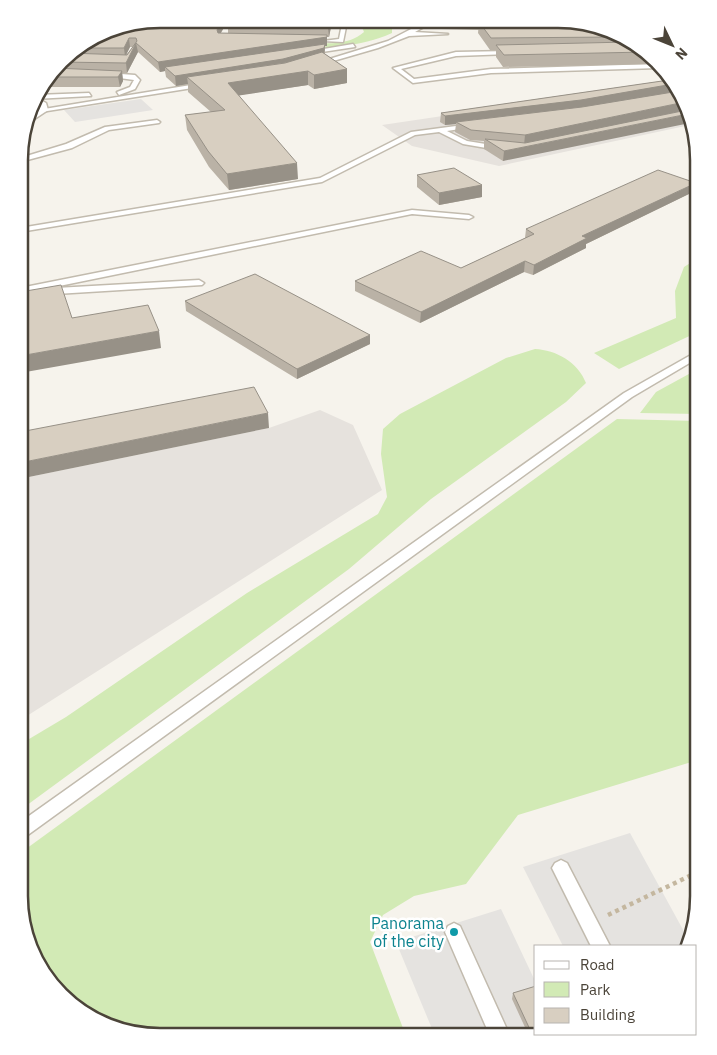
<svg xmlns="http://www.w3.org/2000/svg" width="717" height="1055" font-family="'IBM Plex Sans',sans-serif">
	<rect width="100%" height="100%" fill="#f6f3ec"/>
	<path fill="#e6e2dd" d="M671 82 684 98 690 125 499 166 412 146 382 125Z
		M320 410 353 425 382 490 19 721V479L269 428Z"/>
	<path fill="#d2eab5" d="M311 19 414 20H392V33C359 48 321 48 286 51 291 48 298 44 304 44 325 42 347 47 364 32L360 22Z
		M698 258V332L619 369 594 353 676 318 675 291 684 267Z
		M535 349C556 350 578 362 586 383L566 402 431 499 349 569 19 811V745L66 717 247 593 378 514 387 497 381 454 383 429 400 414 506 358Z
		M698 369V414L640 413 656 392Z
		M617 419 698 421V760L518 815 466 884 414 896 383 915 370 942 406 1036 142 1035 74 1007 33 957 19 895V854Z"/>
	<path fill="#e5e3e0" d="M141 99 153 110 75 122 64 110Z
		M630 833 687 937 684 945 563 946 523 867Z
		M501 909 536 983V1034L561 1036H435L396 942Z"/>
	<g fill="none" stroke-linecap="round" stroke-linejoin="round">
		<g stroke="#c2bbae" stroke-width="3">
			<path id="service" d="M314 20 347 22 343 42 323 41 339 39 342 24 312 23Z
				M426 20H432L428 23 498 27 495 29 424 27 415 32 448 34 409 36 378 48 316 66 313 64 388 41 415 27Z
				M353 44 355 47 309 54 306 52Z
				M511 51 513 54 456 56 401 69 414 79 491 69 656 64 659 68 491 73 413 83 393 68 456 52Z
				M107 73 135 75 140 80 135 89 119 95 117 92 130 87 134 80 105 76Z
				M203 83 205 86 41 112 38 110Z
				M89 93 91 96 34 99 36 95Z
				M157 120 160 122 159 123 109 130 72 148 20 162V158L66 144 105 127Z
				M471 124 473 125V127L447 131 467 141 504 147V151L463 144 439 132 415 135 322 182 20 232V228L320 178 411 132Z
				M412 210 469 215 473 217 469 219 412 214 20 294V288Z
				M199 280 204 283 202 285 56 294 51 291 56 288Z
				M698 351V358L632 397 25 837 19 839V823L624 393Z
				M561 860 567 863 610 946H591L552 868 555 863Z
				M454 923 460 926 510 1036H490L445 932 448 926Z"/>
		</g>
		<g stroke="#c2bbae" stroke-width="3">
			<path id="minor" d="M35 97 46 103 48 110 33 120 27 121 30 110 34 108 32 106Z"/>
		</g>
		<path stroke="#c4b79f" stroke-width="4.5" stroke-dasharray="4 4" stroke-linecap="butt" d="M608 915 698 872"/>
		<use href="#service" fill="#fff" fill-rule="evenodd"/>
		<use href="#minor" fill="#fff" fill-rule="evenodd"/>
	</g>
	<path fill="#bab2a6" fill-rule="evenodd" d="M188 19H225L226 24 221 33H228V26L232 19H332V20H331V27L329 37H327V46H325V54L347 69V83L314 89 308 85 239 95 298 179 229 190 209 167 187 130 185 115 211 112 188 92V84L176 86 166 77 165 71 160 72 138 52 127 73H122L123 81 120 87H40L67 54 114 26 183 27ZM130 47H133L126 55Z
		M576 20 643 48 656 64 503 67 496 57V50H490L478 33 479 22Z
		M669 80 503 161 484 149V141L470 140 455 132 456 124 445 125 440 122 441 113Z
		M417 175 482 185V197L439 205 417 187Z
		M693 192 586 244V248L533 275 524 272 420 323 355 291V281L461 268 525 238 526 229Z
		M185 301 370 335V344L297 379 186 311Z
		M513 993 536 1034H555L548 1036H529L512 999Z"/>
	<path fill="#979187" d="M223 19H225L226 24 217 39V30Z
		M330 19 331 27 329 37 328 28Z
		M327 35V46H325L324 57 187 77 188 84 176 86 175 76 165 67V71L160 72 158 62Z
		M129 38 130 47 125 57 124 48Z
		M136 43 138 52 127 73 126 63Z
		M347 69V83L314 89V75Z
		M122 71 123 81 120 87 118 77Z
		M308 71V85L229 97 228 83Z
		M673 84 679 92 580 109 456 122V124L445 125V116Z
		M685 102 687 110 524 145 525 135Z
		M688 114 690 123 503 161 504 151Z
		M297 163 298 179 229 190 227 174Z
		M696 183 693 192 586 244V248L533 275 534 265 582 236Z
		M482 185V197L439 205V193Z
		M525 261 524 272 420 323 421 312Z
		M159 331 161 348 20 373V356Z
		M370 335V344L297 379V369Z
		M268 413 269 428 19 479V463Z
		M542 1034H555L548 1036H536Z"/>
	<path fill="#d8cfc1" stroke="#979187" d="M188 19H223L217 30 218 33 327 35V37L158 62 136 43 126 63 60 62 68 53 127 55 137 41 136 38H129L124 48H77L114 26 183 27Z
		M232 19H330L328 28 228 26Z
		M576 20 616 37 491 38 479 22Z
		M629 42 643 48 646 52 504 55 496 45Z
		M325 44 324 48 283 59 175 76 165 67Z
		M322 52 347 69 314 75 308 71 228 83 297 163 227 174 208 151 185 115 225 110 187 77 285 63Z
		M55 68 122 71 118 77H48Z
		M669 80 673 84 581 100 445 116 441 113Z
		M679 91 684 98 685 102 525 135 471 130 456 122 582 107Z
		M687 110 688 114 504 151 485 139 525 143Z
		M454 168 482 185 439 193 417 175Z
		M658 170 696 183 582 236 587 238 534 265 525 261 421 312 355 281 421 251 461 268 534 234 526 229Z
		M255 274 370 335 297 369 185 301Z
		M61 285 72 318 148 305 159 331 20 356V292Z
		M254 387 268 413 19 463 20 432Z
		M536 986V1034H542L536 1036H533L513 993Z"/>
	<circle fill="#0f9aa8" stroke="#fff" stroke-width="2" cx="454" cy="932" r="5"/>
	<g text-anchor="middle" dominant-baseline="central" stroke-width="5" stroke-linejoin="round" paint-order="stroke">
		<g font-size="16" fill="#0d838f" stroke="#fff" text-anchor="end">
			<text x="444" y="923">Panorama<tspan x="444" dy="18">of the city</tspan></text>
		</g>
	</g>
	<path d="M0 0H717V1055H0ZM160 28H558A132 132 0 0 1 690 160V896A132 132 0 0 1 558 1028H160A132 132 0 0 1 28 896V160A132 132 0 0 1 160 28Z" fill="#fff" fill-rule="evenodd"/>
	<path fill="none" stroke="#4b4439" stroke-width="2.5" d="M160 28H558A132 132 0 0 1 690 160V896A132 132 0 0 1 558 1028H160A132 132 0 0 1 28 896V160A132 132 0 0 1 160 28Z"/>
	<rect x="534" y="945" width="162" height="90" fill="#ffffff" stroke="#b7b4b0"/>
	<rect x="544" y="961" width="25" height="8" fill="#ffffff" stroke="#b7b4b0"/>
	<text x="580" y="970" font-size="15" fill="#4b4439">Road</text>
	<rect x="544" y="982" width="25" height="15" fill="#d2eab5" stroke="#b7b4b0"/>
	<text x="580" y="995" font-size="15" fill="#4b4439">Park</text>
	<rect x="544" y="1008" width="25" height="15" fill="#d8cfc1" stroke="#b7b4b0"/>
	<text x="580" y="1020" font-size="15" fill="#4b4439">Building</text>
	<g transform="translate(672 45) rotate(133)" stroke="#ffffff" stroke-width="4" paint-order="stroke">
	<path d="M0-4L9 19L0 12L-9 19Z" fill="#4b4439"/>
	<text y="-8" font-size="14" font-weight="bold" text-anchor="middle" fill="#4b4439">N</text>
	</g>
</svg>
